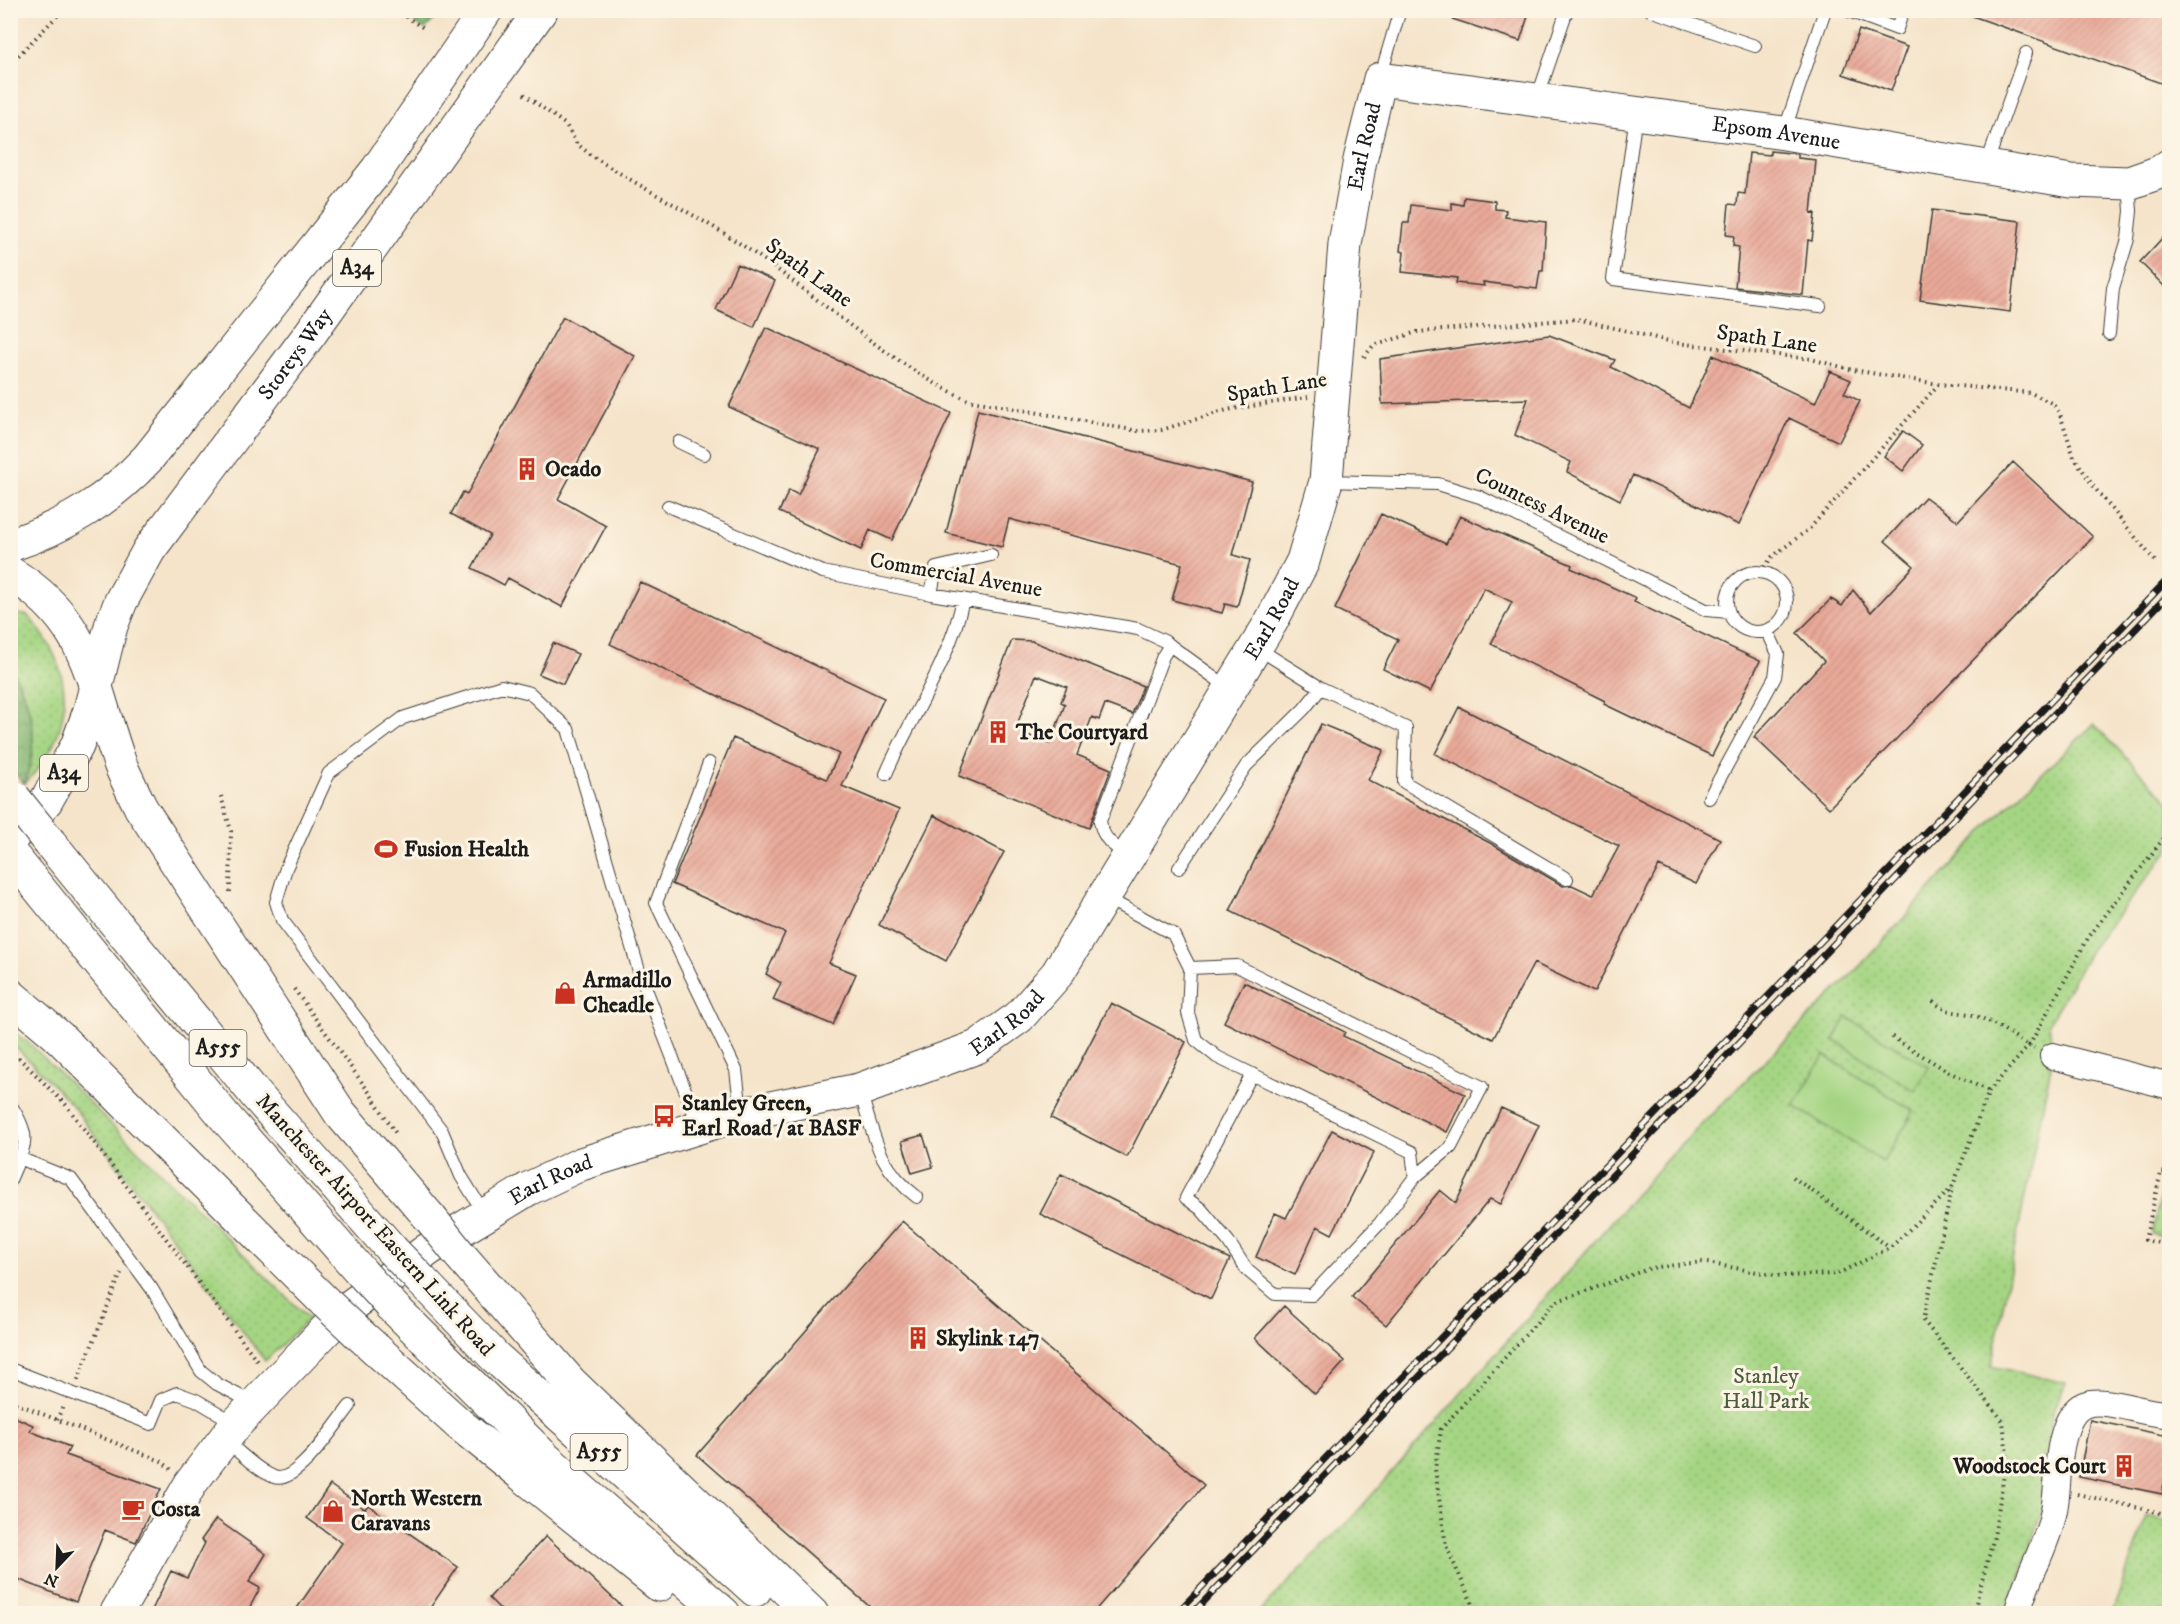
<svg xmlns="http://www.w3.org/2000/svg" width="2180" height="1624" font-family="'IM FELL DW Pica',serif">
	<defs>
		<pattern id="green-dots" width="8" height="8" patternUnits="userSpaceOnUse" patternTransform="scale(1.5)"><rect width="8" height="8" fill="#a5d583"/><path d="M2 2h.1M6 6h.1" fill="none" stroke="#8db671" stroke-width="1.8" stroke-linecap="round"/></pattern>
		<pattern id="forest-crowns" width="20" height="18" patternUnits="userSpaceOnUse" patternTransform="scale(1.5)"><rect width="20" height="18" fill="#84b671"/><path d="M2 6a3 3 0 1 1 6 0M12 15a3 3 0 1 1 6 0" fill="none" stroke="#6b935c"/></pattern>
		<pattern id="building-hatch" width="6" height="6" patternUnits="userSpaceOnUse" patternTransform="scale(1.5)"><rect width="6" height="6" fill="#e9a999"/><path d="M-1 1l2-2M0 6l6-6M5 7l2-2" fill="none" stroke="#c79183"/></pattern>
	</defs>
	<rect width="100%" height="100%" fill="#fcf5e5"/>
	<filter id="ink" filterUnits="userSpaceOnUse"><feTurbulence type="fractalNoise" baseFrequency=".0167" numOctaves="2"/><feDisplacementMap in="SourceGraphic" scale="12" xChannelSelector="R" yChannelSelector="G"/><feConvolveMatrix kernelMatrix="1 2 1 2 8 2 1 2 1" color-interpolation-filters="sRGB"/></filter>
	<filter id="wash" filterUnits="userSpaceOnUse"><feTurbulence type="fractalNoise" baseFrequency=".008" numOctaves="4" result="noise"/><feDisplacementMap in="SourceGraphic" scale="24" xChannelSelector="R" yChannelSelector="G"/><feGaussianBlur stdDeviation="1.35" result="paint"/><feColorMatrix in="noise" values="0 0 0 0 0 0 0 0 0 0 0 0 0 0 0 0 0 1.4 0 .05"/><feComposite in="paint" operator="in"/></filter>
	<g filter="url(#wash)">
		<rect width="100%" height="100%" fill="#f5e4ca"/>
		<path fill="url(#green-dots)" stroke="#607850" stroke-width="1.5" d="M10 614 27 615C77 669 77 732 24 784L11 768Z
			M2094 724 2169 802V850L2091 949 2049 1023 2053 1056 1991 1366 2066 1383 2052 1413 2044 1507 2008 1613 1257 1614 1356 1513 1666 1160 1861 965 1991 822Z
			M11 1030 30 1044 309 1319 265 1361 72 1105 11 1042Z
			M2163 1181 2169 1182V1239L2152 1234Z
			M2146 1516 2169 1521V1613H2112Z"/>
		<path fill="url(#forest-crowns)" stroke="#506946" stroke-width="1.5" d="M396 11 442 10V11L425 29Z
			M10 667C33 704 41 743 24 784L11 768Z"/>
		<path fill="#a5d583" stroke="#607850" stroke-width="1.5" d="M1847 1017 1929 1067 1915 1091 1834 1040Z
			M1824 1055 1914 1111 1883 1162 1794 1106Z"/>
		<g id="blocks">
			<path fill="url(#building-hatch)" fill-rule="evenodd" d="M1438 10H1530L1520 41 1437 14Z
				M1965 10H2169V86L1964 13Z
				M1859 30 1907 47 1891 91 1843 74Z
				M1770 151 1798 154V158L1816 160 1811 214 1815 213 1812 241 1808 240 1803 295 1735 287 1739 247 1733 246 1734 236 1726 235 1729 204 1737 205 1738 193 1745 194 1749 153 1770 155Z
				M1464 197 1495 201V209L1506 210 1505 217 1546 222 1543 271H1540L1537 289 1483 282 1484 286 1456 283 1457 278 1402 272 1404 252 1400 251 1403 223H1409L1411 205 1452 210V203L1463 205Z
				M1932 210 2020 221 2010 312 1920 300Z
				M2169 231V291L2140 262Z
				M737 264 775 281 754 327 716 310Z
				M563 317 635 356 558 499 606 526 562 607 508 578 504 585 472 568 490 535 451 514 463 492 467 494Z
				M766 327 951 413 892 540 870 530 861 550 779 512 789 490 798 495 820 449 729 407Z
				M1549 335 1615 360 1611 367 1689 408 1713 355 1815 403 1830 371 1851 380 1844 393 1860 401 1839 442 1789 418 1739 525 1633 475 1620 500 1567 472 1571 462 1515 435 1528 399 1382 404 1380 359Z
				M978 410 1252 482 1233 555 1250 560 1237 607 1225 604 1222 613 1172 600 1182 564 1009 519 1002 547 946 533Z
				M1903 431 1922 445 1903 471 1884 456Z
				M2013 462 2093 537 1829 808 1754 737 1824 661 1797 633 1831 599 1842 606 1853 590 1871 612 1914 566 1885 541 1925 497 1958 521Z
				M1381 514 1446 544 1460 516 1572 565 1571 568 1636 598 1634 602 1760 661 1712 756 1604 704 1605 701 1491 644 1512 602 1484 588 1430 692 1383 669 1398 639 1335 609Z
				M640 582 884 698 842 786 899 810 829 963 856 974 833 1025 773 1000 781 983 766 974 785 933 672 884 733 738 827 779 839 754 610 644Z
				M1012 640 1032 641 1143 686 1132 714 1105 704 1099 720 1092 717 1077 755 1111 769 1089 828 959 776ZM1036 675 1067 687 1061 702 1065 704 1050 744 1015 730Z
				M553 643 578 654 563 684 539 674Z
				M1459 707 1720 839 1696 884 1659 866 1594 992 1534 963 1493 1039 1230 911 1321 724 1384 750 1368 780 1490 843 1563 886 1572 885 1593 895 1619 846 1435 754Z
				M934 815 1004 852 946 961 879 925Z
				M1244 982 1345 1032 1343 1036 1465 1094 1447 1132 1224 1022Z
				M1111 1003 1186 1042 1127 1157 1051 1118Z
				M1501 1108 1539 1125 1501 1204 1490 1199 1386 1325 1352 1297 1440 1190 1456 1203Z
				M1332 1130 1374 1152 1332 1234 1317 1226 1295 1275 1256 1257 1275 1213 1286 1218Z
				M923 1135 933 1167 912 1173 902 1141Z
				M1061 1174 1230 1259 1211 1299 1040 1214Z
				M902 1221 1204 1485 1092 1614H878L697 1455Z
				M1284 1306 1345 1361 1315 1394 1255 1338Z
				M10 1415 33 1425 30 1431 70 1447 66 1455 161 1489 136 1542 105 1530 76 1602 10 1576Z
				M2090 1420 2169 1436V1454L2162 1494 2079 1477Z
				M330 1485 365 1509 368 1505 458 1567 426 1614H293L342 1543 307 1518Z
				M216 1519 266 1554 249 1582 260 1588 246 1614H150L171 1571 187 1578 205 1543 201 1540Z
				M546 1536 630 1614H505L489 1598Z"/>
		</g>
	</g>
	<g filter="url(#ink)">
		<use href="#blocks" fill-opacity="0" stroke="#3d3a36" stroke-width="1.5"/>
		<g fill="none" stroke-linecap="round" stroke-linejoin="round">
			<g stroke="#3d3a36" stroke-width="14">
				<path id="lane" d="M1650 10 1755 46
					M1846 10 1897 29 1903 10
					M1380 78 1400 10
					M1537 99 1567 10
					M1636 115 1613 279 1820 306
					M1784 132 1825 10
					M1986 166 2026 53
					M2109 334 2113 288 2128 239 2131 211 2129 184
					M679 442 704 454
					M1327 481 1438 484 1480 497 1706 610 1729 612
					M668 506 823 572 931 594 1138 629 1164 641 1229 688
					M1727 602a30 30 0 1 1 60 0a30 30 0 1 1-60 0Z
					M931 594 936 568 991 555
					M1257 648 1321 688 1406 728 1404 782 1567 879
					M709 763 656 903 736 1070 741 1112
					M886 774C911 716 950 662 963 599
					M1709 798 1775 677 1778 654 1767 630
					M1129 855C1113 846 1103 840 1100 821L1163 656 1170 645
					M1179 868 1246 766 1304 709 1321 688
					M1106 898 1173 934 1190 968 1188 1013 1196 1040 1217 1057 1412 1152 1415 1177 1380 1223 1312 1295 1275 1294 1247 1270 1228 1241 1201 1209 1186 1198 1252 1074
					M1190 968 1237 966 1482 1087 1451 1147 1415 1177
					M860 1091C874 1135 878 1168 917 1197
					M10 1104C33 1139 25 1144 10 1180
					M19 1158 71 1179 152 1289 201 1371 217 1384 253 1403
					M484 1213 461 1176 442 1131 282 920 276 902 286 868 329 773 403 718 502 686 530 693 568 729 639 971 699 1126
					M10 1369 151 1424 161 1400 177 1393 196 1400 235 1423
					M225 1440C239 1452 257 1470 274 1477 296 1486 337 1422 350 1406"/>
			</g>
			<g stroke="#3d3a36" stroke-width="28">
				<path id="street" d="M2053 1056 2170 1086
					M2017 1614C2025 1579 2046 1549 2053 1515 2059 1490 2056 1463 2063 1438 2066 1426 2072 1410 2084 1405 2106 1396 2144 1415 2170 1414"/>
			</g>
			<g stroke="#3d3a36" stroke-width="35">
				<g id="secondary">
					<path id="s1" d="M116 1614 191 1483 236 1424 344 1311 429 1249 528 1189 581 1164 741 1114 859 1090 977 1047 1019 1017 1057 974 1271 622 1303 561 1326 481 1345 244 1360 160 1380 79 1784 133 2071 181 2129 183 2160 172 2170 165"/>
				</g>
			</g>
			<g stroke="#3d3a36" stroke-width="35">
				<g id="highway">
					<path d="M10 545C65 527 109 500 148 458L377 170 486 10"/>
					<path d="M10 573C93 623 91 686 121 766 127 780 134 794 141 808L340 1113 431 1219"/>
					<path id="s2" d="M10 839 46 801 77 746 90 710 111 626 121 601 149 550 310 334 541 10"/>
					<path d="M50 843 256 1095 392 1250"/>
					<path d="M10 853 225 1117 362 1273"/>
					<path d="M10 995 58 1036 326 1303"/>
					<path d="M459 1254 571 1383 812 1614"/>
					<path d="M422 1281 495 1357 755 1590"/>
					<path d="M391 1305 546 1459 724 1614"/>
					<path d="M358 1333 459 1424 659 1585"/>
				</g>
			</g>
			<path stroke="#3d3a36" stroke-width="4" stroke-dasharray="1.5 4.5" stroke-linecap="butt" d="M396 10 425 29
				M10 64 63 10
				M524 94 566 125 577 144 591 155C643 190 700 216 751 251 823 300 889 364 968 400L1138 431 1161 430 1227 410 1308 397
				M1364 357 1373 346 1417 332 1577 319 1677 343 1811 359 1853 370 1938 384 2031 393 2053 404 2060 414 2074 457 2093 486 2155 561
				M1761 572 1772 557 1810 528 1938 385
				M221 796 231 831 230 894
				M294 989 369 1092 397 1135
				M1933 1001C1950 1016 1958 1010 1976 1016 1995 1023 2012 1035 2029 1046L2088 938 2170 830
				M1892 1037 1949 1072 1989 1091
				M10 1049 66 1105 259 1363
				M2170 1173 2161 1172 2145 1240 2170 1245
				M1793 1177 1890 1248
				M78 1380 121 1273
				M10 1401 161 1461 171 1469
				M57 1420 63 1406
				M2077 1494 2170 1515
				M1477 1614 1446 1546 1435 1469 1441 1429 1555 1302 1651 1268 1701 1262 1780 1276 1837 1274 1890 1248 1952 1188
				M1973 1614 1994 1537 2007 1456 2003 1421 1923 1320 1952 1188 1989 1091 2029 1046 2034 1048"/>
			<use href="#lane" stroke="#fff" stroke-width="12"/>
			<use href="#street" stroke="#fff" stroke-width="26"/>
			<use href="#secondary" stroke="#fff" stroke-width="33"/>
			<use href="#highway" stroke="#fff" stroke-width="33"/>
			<g stroke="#1c1c1c" stroke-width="7">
				<path id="rail" d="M1176 1614 2170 577
					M1192 1614 2170 593"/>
			</g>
			<use href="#rail" stroke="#fcf5e5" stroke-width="4.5" stroke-dasharray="14" stroke-linecap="butt"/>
			<g stroke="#3d3a36" stroke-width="35" stroke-linecap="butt">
				<path id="highway-bridge" d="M14 798 50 843
					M431 1219 459 1254
					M392 1250 422 1281
					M362 1273 391 1305
					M326 1303 358 1333"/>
			</g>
			<use href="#highway-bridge" stroke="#fff" stroke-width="33"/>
		</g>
	</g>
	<defs>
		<g id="building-bare" transform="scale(1.8)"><path d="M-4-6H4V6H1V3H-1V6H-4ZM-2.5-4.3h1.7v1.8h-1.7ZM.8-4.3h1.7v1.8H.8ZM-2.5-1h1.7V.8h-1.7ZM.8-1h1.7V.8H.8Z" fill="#c8321e" stroke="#fcf5e5" stroke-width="2.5" paint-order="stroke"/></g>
		<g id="stadium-bare" transform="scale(1.8)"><path d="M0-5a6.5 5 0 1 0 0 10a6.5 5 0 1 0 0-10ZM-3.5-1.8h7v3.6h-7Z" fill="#c8321e" stroke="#fcf5e5" stroke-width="2.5" paint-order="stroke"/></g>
		<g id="shop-bare" transform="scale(1.8)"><path d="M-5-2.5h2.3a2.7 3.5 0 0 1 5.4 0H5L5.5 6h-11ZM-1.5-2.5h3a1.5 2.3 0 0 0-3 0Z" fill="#c8321e" stroke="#fcf5e5" stroke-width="2.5" paint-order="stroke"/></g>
		<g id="bus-bare" transform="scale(1.8)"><path d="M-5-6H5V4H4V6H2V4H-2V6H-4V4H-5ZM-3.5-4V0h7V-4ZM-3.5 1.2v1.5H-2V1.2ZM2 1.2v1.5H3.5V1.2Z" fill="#c8321e" stroke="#fcf5e5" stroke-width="2.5" paint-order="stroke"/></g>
		<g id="cafe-bare" transform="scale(1.8)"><path d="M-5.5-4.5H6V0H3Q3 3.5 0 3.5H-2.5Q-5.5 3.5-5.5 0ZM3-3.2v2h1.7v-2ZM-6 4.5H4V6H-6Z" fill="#c8321e" stroke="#fcf5e5" stroke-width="2.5" paint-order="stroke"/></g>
	</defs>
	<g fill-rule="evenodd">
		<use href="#building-bare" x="527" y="469"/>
		<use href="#building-bare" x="998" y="732"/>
		<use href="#stadium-bare" x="386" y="849"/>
		<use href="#shop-bare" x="565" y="993"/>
		<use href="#bus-bare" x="664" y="1116"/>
		<use href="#building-bare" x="918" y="1338"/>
		<use href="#building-bare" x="2124" y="1466"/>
		<use href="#cafe-bare" x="133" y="1509"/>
		<use href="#shop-bare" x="333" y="1511"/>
	</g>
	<g text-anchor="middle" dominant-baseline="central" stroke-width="6" stroke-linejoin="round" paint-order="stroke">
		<g fill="#fcf5e5" stroke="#5f5d58" stroke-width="1.5">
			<rect x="333" y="250" width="48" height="36" rx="4.5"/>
			<rect x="40" y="755" width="48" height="36" rx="4.5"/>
			<rect x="189.5" y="1030" width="57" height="36" rx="4.5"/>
			<rect x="570.5" y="1434" width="57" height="36" rx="4.5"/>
		</g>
		<g font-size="21" font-weight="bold" fill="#1c1c1c">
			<text x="357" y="268">A34</text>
			<text x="64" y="773">A34</text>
			<text x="218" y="1048">A555</text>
			<text x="599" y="1452">A555</text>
		</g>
		<g font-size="22" fill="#1c1c1c" stroke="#fcf5e5">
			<text stroke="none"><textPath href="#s1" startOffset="2554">Epsom Avenue</textPath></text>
			<text stroke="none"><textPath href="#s1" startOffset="2085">Earl Road</textPath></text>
			<text transform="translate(809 273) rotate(36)">Spath Lane</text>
			<text transform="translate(1767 339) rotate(8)">Spath Lane</text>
			<text stroke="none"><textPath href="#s2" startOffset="570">Storeys Way</textPath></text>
			<text transform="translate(1277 387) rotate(-9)">Spath Lane</text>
			<text transform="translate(1542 506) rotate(26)">Countess Avenue</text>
			<text transform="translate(956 575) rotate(10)">Commercial Avenue</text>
			<text stroke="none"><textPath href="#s1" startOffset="1599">Earl Road</textPath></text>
			<text stroke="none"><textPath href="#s1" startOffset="1113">Earl Road</textPath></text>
			<text stroke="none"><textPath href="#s1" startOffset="627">Earl Road</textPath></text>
			<text transform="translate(375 1225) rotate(48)">Manchester Airport Eastern Link Road</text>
		</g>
		<g font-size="22" font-weight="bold" fill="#1c1c1c" stroke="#fcf5e5" text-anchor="start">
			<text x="545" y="469">Ocado</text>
			<text x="1016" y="732">The Courtyard</text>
			<text x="404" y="849">Fusion Health</text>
			<text x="583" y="980">Armadillo<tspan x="583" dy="25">Cheadle</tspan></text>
			<text x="682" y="1103">Stanley Green,<tspan x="682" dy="25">Earl Road / at BASF</tspan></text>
			<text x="936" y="1338">Skylink 147</text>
			<text x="2106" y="1466" text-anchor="end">Woodstock Court</text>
			<text x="351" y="1498">North Western<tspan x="351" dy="25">Caravans</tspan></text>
			<text x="151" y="1509">Costa</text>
		</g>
		<g font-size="22" fill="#4c5d40" stroke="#fcf5e5">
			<text x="1766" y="1376">Stanley<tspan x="1766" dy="25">Hall Park</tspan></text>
		</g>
	</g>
	<rect width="2180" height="1624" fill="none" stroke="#fcf5e5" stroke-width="36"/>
	<g transform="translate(57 1567) rotate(203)" stroke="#fcf5e5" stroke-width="4.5" paint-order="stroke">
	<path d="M0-4.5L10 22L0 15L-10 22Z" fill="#1c1c1c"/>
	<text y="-9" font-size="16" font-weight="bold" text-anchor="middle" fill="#1c1c1c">N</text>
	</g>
</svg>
